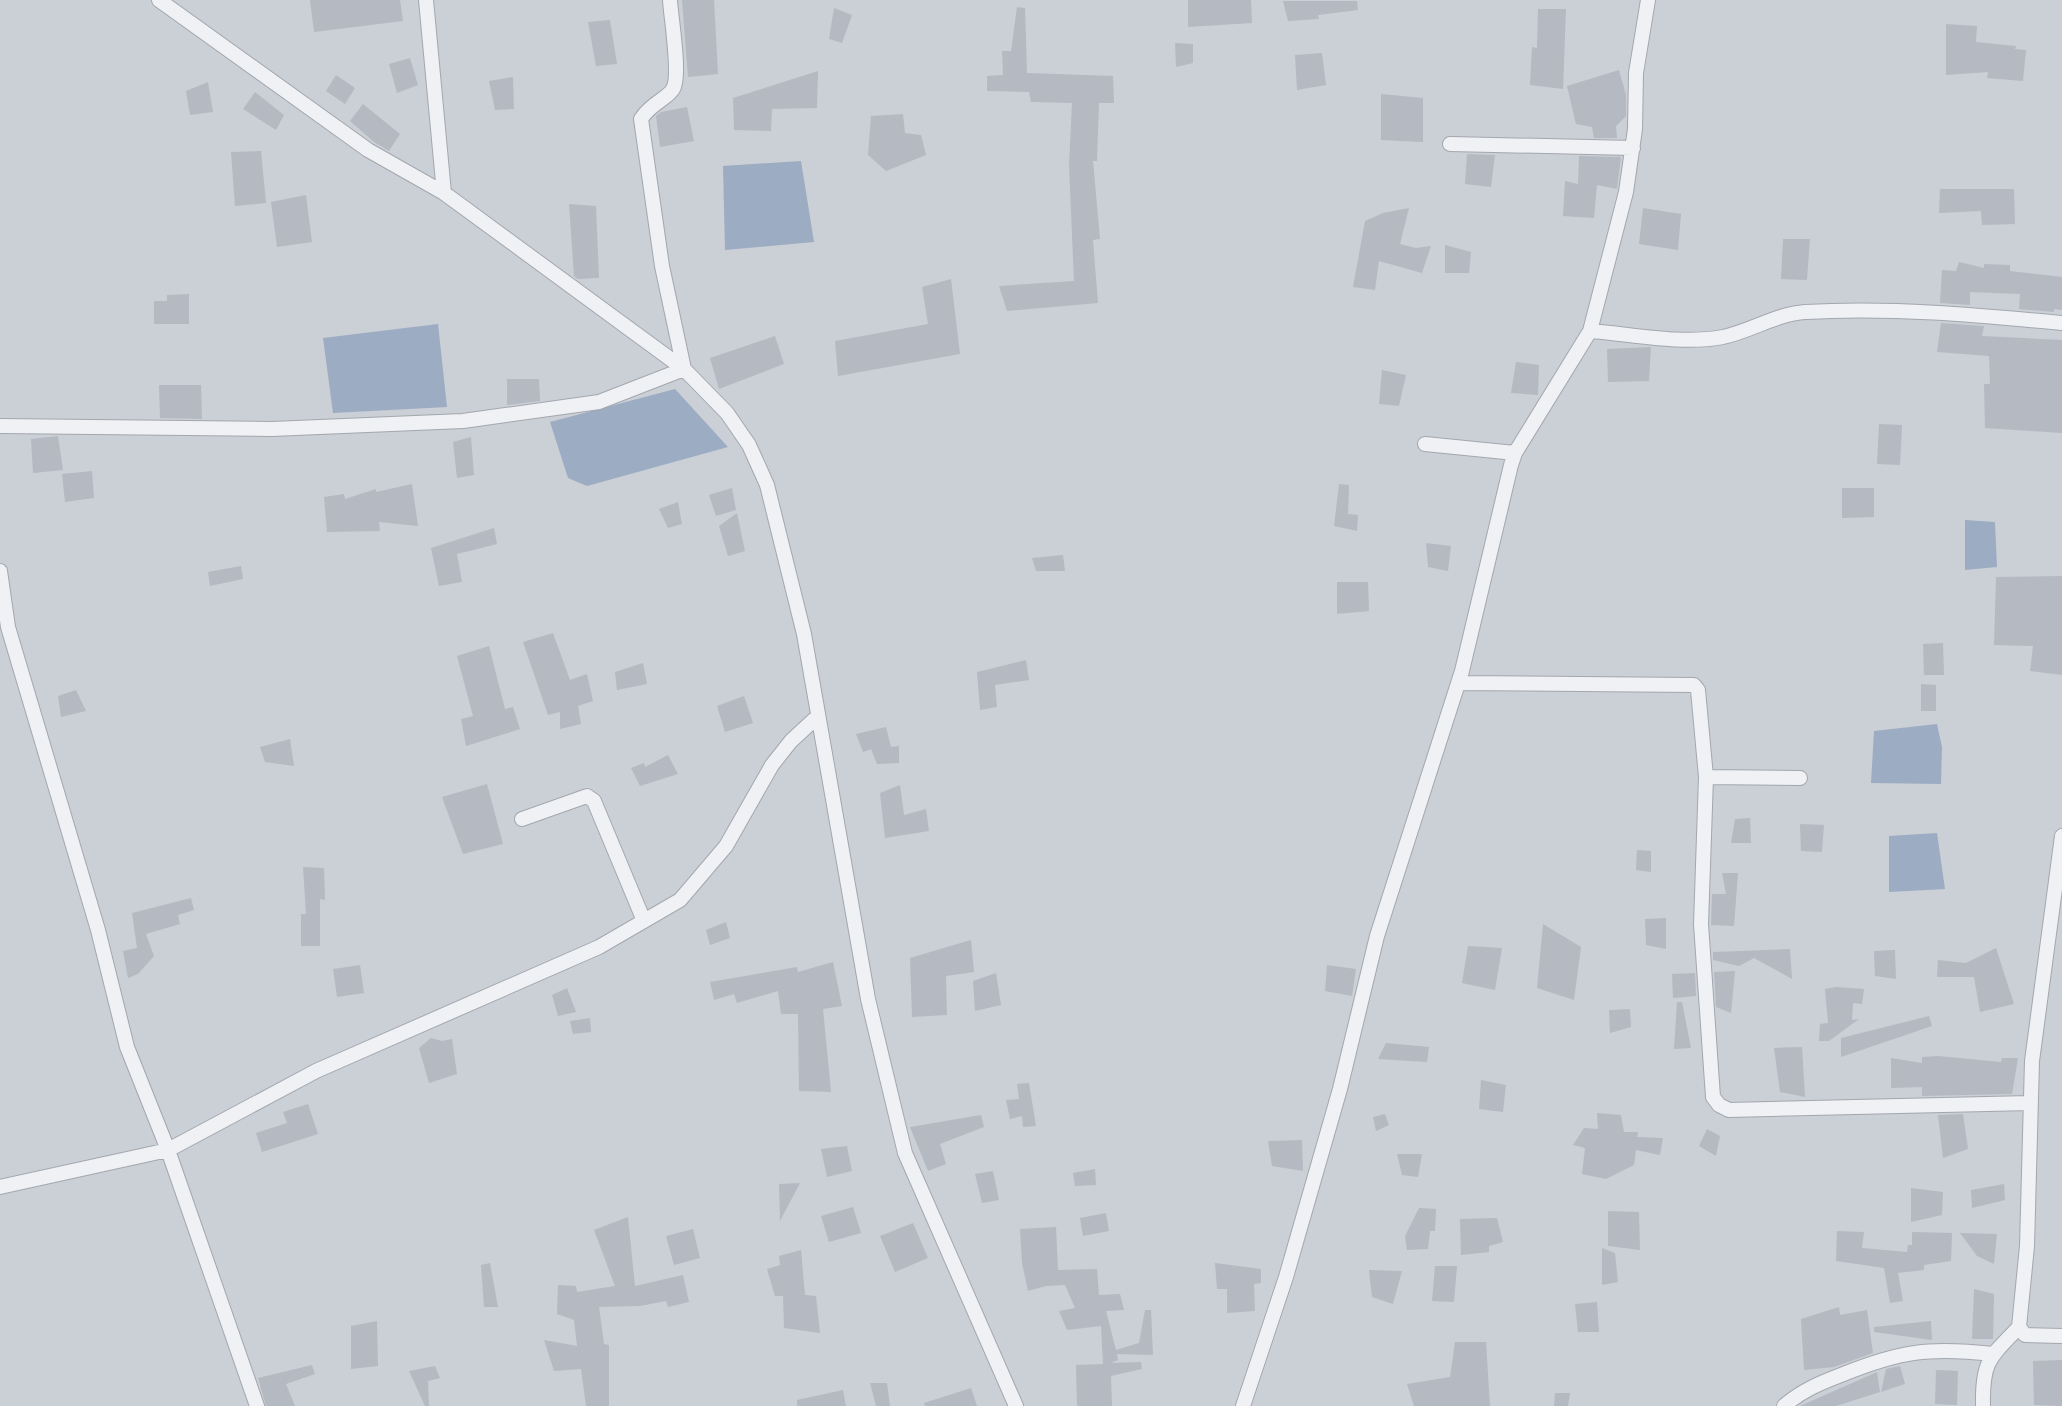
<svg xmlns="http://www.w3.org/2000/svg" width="2062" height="1406" font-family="'PT Sans',sans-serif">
	<rect width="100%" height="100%" fill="#dde0e5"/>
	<path fill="#cbcfd6" d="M0 0H2062V1406H0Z"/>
	<path fill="#9cacc2" d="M801 161 814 242 725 250 723 166Z
		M438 324 447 407 333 413 323 338Z
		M675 389 728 447 587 486 568 478 550 422Z
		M1965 520 1995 522 1997 567 1965 570Z
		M1937 724 1942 747 1941 784 1871 783 1874 731Z
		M1937 833 1945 889 1889 892V836Z"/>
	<path fill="#b5b9c1" d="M310 0H400L403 21 314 32Z
		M682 0H714L718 74 688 77Z
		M1188 0H1251L1252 23 1188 27Z
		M1283 1H1357L1358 10 1318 15 1319 19 1288 21Z
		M1017 7 1025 8 1027 73 1113 76 1114 103H1099L1097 161H1093L1100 239 1093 240 1098 303 1007 311 999 286 1074 281 1069 165 1072 103 1031 102 1029 92 987 91V76L1003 75 1002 51H1011Z
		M834 8 852 15 842 43 829 39Z
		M1538 9H1566L1563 89 1530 85 1532 47 1537 48Z
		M610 20 617 64 596 66 588 22Z
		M1946 24 1977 26 1976 42 2016 46 2015 49 2026 50 2023 81 1987 78 1988 72 1946 75Z
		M1175 43 1193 44V63L1176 67Z
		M1322 53 1326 85 1297 90 1295 55Z
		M410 58 418 85 397 93 389 64Z
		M1619 70 1626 95V116L1616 126 1617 138H1594L1592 127 1576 124 1567 86Z
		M818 71 817 108 772 109 771 131 734 130 733 98Z
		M336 75 355 88 345 104 326 91Z
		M513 77 514 109 495 110 489 81Z
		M208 82 213 112 190 115 186 91Z
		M255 92 284 115 276 130 243 109Z
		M1381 94 1423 98V142L1381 140Z
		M363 104 400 134 389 151 374 142 350 121Z
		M687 107 694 141 660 147 656 116 661 112Z
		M903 114 905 133 921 135 926 155 886 171 868 155 871 116Z
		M261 151 266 203 235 206 231 152Z
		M1467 154 1495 155 1491 187 1465 184Z
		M1579 156 1621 157 1617 189 1597 185 1594 218 1563 216 1565 181 1578 184Z
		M1940 189H2014L2015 224 1982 225 1981 211 1939 213Z
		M306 195 312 242 277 247 271 202Z
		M569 204 596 206 599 278 578 279 574 276Z
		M1409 208 1400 244 1416 248 1431 246 1422 273 1379 261 1375 290 1353 287 1365 221 1383 213Z
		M1643 208 1681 214 1678 250 1639 244Z
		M1783 239H1810L1807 280 1781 279Z
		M1445 245 1471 252 1469 273H1445Z
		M1959 262 1984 268V264L2010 265V271L2062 277V310L2054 309V312L2019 309 2020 294 1970 292V305L1940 303 1942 270 1956 271Z
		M951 279 960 354 838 376 835 341 928 324 922 287Z
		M189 294V324H154V301H167V295Z
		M1941 323 1984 326 1982 336 2062 340V433L1985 428 1984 384H1990L1989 356 1937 352Z
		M775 336 784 364 719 389 710 358Z
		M1651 347 1649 381 1608 382 1607 349Z
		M1516 362 1539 365 1538 395 1511 393Z
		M1382 370 1406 375 1399 406 1379 404Z
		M507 379H539L540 401 507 405Z
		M159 385H201L202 419 160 418Z
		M1879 424 1902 425 1900 465 1877 464Z
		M58 436 63 470 33 473 31 439Z
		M471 437 474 475 457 478 453 442Z
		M92 471 94 498 65 502 62 474Z
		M412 484 418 526 379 522 380 531 327 532 324 497 344 494 345 499 376 489V492Z
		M1339 484 1349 485 1348 514 1358 515 1357 531 1334 526Z
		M732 488 736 510 716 516 709 495Z
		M1842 488H1874V517L1842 518Z
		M678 502 682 524 668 528 659 509Z
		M737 513 745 551 728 556 719 526Z
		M494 528 497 544 457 554 462 582 439 586 431 548Z
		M1426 543 1451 546 1448 571 1428 567Z
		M1063 555 1065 571H1036L1032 558Z
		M241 566 243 579 210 586 208 572Z
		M2062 576V675L2030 671 2033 646 1994 645 1996 577Z
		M1337 582H1368L1369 611 1337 614Z
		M553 633 570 680 587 674 593 701 578 706 581 724 560 729V712L548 715 523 642Z
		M1943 643 1944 675H1924L1923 644Z
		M489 646 505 709 513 707 520 729 466 746 461 719 473 716 457 656Z
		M1026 660 1029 680 995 685 997 707 980 710 977 672Z
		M643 663 647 684 617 690 615 672Z
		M1921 684 1936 685V711H1921Z
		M76 690 86 711 61 717 58 696Z
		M744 696 753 723 725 732 717 706Z
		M886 727 891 747 899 746V763L877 764 871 749 863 752 856 734Z
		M290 739 294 766 265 762 260 747Z
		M668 755 678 774 640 786 631 768 644 763 645 767Z
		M487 784 503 844 463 854 442 797Z
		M900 785 904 815 926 809 929 831 885 838 880 793Z
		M1750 818 1751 843H1731L1735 819Z
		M1800 824 1824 825 1822 852 1801 851Z
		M1637 850 1651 851V872L1636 870Z
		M303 867 324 868 325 900 320 899V946H301V914H306Z
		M1722 873H1738L1734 926 1711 925 1712 894H1726Z
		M191 898 194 910 178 915 180 924 146 934 154 956 138 974 128 978 123 951 137 948 132 913Z
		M1666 918V949L1646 945 1645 919Z
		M726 922 730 938 710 945 706 930Z
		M1543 924 1581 947 1574 1000 1537 988Z
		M971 940 974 972 946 976 947 1015 912 1017 910 958Z
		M1468 946 1502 948 1495 990 1462 983Z
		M1996 948 2014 1004 1980 1012 1974 977H1937L1938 960 1966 963Z
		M1790 949 1792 979 1754 958 1739 966 1713 960V952Z
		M1895 950 1896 979 1875 976 1874 951Z
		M833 962 842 1006 823 1009 831 1092 799 1091 798 1014H781L778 991 737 1003 734 994 714 1000 710 982 797 967 798 972Z
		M360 965 364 993 337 997 333 969Z
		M1327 965 1356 969 1352 996 1325 991Z
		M1735 971 1731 1013 1716 1007 1714 972Z
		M996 973 1001 1005 975 1011 973 981Z
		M1695 973 1696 996 1673 998 1672 974Z
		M1836 987 1864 989 1862 1004 1853 1003 1852 1020 1859 1019 1829 1041H1819L1820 1024 1828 1023 1825 989Z
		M567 988 576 1012 558 1016 552 995Z
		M1677 1002H1682L1691 1048 1674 1049Z
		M1630 1009 1631 1027 1610 1033 1609 1010Z
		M1929 1016 1932 1026 1841 1057V1038Z
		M590 1018 591 1032 573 1034 570 1021Z
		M431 1038 442 1041 452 1039 457 1074 429 1083 419 1048Z
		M1386 1043 1429 1047 1427 1062 1378 1059Z
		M1802 1047 1805 1097 1780 1092 1774 1048Z
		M1938 1056 2001 1062 2002 1058H2018L2012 1094 1922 1096V1087L1891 1088V1058L1922 1063V1057Z
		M1481 1080 1506 1085 1503 1112 1479 1109Z
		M1029 1083 1036 1126 1023 1127 1022 1116 1010 1119 1006 1100 1019 1099 1017 1084Z
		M308 1104 318 1134 262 1152 256 1133 287 1123 283 1112Z
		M1597 1113 1621 1115 1624 1132H1638L1637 1137 1663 1138 1660 1155 1636 1150 1634 1165 1606 1179 1582 1174 1585 1148 1573 1145 1584 1128 1598 1129Z
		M1385 1114 1389 1125 1376 1131 1373 1117Z
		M1963 1114 1968 1149 1943 1158 1938 1115Z
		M981 1115 984 1127 940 1144 946 1164 928 1171 910 1127Z
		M1707 1129 1720 1136 1716 1156 1699 1146Z
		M1302 1140 1303 1171 1272 1166 1268 1141Z
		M847 1146 852 1171 827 1177 821 1149Z
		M1397 1154H1422L1418 1177 1402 1175Z
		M1095 1169 1096 1185 1075 1186 1073 1173Z
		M993 1171 999 1200 982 1203 975 1174Z
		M800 1183 780 1221 779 1184Z
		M2004 1184 2005 1200 1972 1208 1971 1190Z
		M1911 1188 1943 1192 1942 1215 1911 1222Z
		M853 1207 861 1233 829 1242 821 1216Z
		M1419 1208 1436 1209 1435 1231H1430L1428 1249 1407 1250 1405 1236Z
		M1608 1211 1639 1212 1640 1250 1608 1246Z
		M1106 1213 1109 1231 1083 1236 1080 1218Z
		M628 1217 635 1286 683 1275 689 1302 668 1307 666 1301 640 1306 599 1307 604 1344 609 1345V1406H586L581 1369 554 1371 544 1340 577 1346 574 1320 557 1314 558 1285 576 1286 577 1292 615 1286 594 1230Z
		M1497 1218 1503 1242 1489 1246V1252L1461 1255 1460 1219Z
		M913 1223 928 1258 895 1272 880 1236Z
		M1056 1227 1058 1270 1097 1269 1099 1295 1120 1294 1124 1310 1106 1311 1116 1350 1139 1343 1145 1310H1151L1153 1355 1117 1354 1118 1360 1111 1363 1141 1362 1142 1369 1111 1376 1112 1406H1077L1076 1365 1103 1364 1101 1326 1067 1330 1059 1311 1075 1308 1065 1285 1046 1286 1028 1291 1022 1263 1020 1229Z
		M693 1229 700 1258 674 1265 666 1236Z
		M1837 1231 1864 1232 1862 1248 1907 1252 1908 1245H1912V1232L1952 1233 1951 1261 1924 1265V1270L1898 1273 1903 1301 1890 1303 1884 1268 1836 1261Z
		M1960 1233 1997 1234 1994 1264 1977 1256Z
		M1602 1248 1615 1253 1618 1282 1602 1285Z
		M801 1250 805 1295 816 1296 820 1333 784 1328 783 1296H775L767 1269 780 1265 779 1256Z
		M490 1263 498 1307H484L481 1265Z
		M1215 1263 1261 1269V1283L1254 1284 1255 1311 1227 1313V1289H1217Z
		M1435 1266H1457L1454 1302 1432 1301Z
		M1369 1270 1402 1271 1393 1304 1372 1297Z
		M1974 1289 1994 1294 1993 1339H1972Z
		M1597 1302 1599 1332H1578L1575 1304Z
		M1839 1307 1840 1315 1867 1310 1873 1353 1834 1367 1804 1370 1801 1319Z
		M377 1321 378 1366 351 1369V1326Z
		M1931 1321 1932 1340 1874 1332V1327Z
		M1455 1342H1486L1490 1406H1414L1407 1384 1450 1377Z
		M2062 1360V1406L2034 1405 2033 1361Z
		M312 1365 315 1374 286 1384 295 1406H266L258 1378Z
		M435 1366 440 1378 428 1381 429 1406H425L409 1371Z
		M1900 1366 1905 1384 1881 1392 1886 1369Z
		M1936 1370 1958 1371 1957 1405 1935 1404Z
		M1877 1372 1880 1392 1836 1406H1800Z
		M870 1383H887L890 1406H876Z
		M971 1388 977 1406H925L924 1403Z
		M843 1390 846 1406H797V1400Z
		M1555 1393H1570L1568 1406H1554Z"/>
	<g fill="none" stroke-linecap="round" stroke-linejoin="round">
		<g stroke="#a3a7ae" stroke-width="16">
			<path id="minor" d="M159 0 368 150 444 193 684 369 727 413 749 445 767 485 804 634 868 999 905 1153 1016 1406
				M426 0 444 193
				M1450 144 1633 148
				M1590 331C1632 334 1681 345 1723 337 1751 331 1776 314 1805 312 1891 307 1977 315 2062 323
				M0 426 272 429 463 421 599 402 684 369 662 266 641 119C651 103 667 99 673 89 681 76 671 18 670 0
				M1425 444 1515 453
				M0 571 8 627 98 930 127 1047 168 1150 257 1406
				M1459 683 1694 685 1698 690 1706 777
				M1800 778 1706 777 1701 924 1713 1097 1719 1105 1729 1110 2031 1103
				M522 819 587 796 594 801 644 921
				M2062 836 2032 1061 2027 1246 2019 1327 2025 1335 2062 1336
				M0 1187 168 1150 316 1071 599 947 680 900 726 846 772 765 791 741 817 717
				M1243 1406 1286 1277 1340 1089 1377 936 1462 671 1511 465 1515 453 1590 331 1626 192 1635 129 1636 73 1648 0
				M1784 1406C1801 1391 1820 1383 1841 1375 1900 1351 1929 1347 1993 1354
				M1983 1406C1982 1362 1989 1358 2019 1327"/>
		</g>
		<use href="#minor" stroke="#eff1f4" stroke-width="14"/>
	</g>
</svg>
